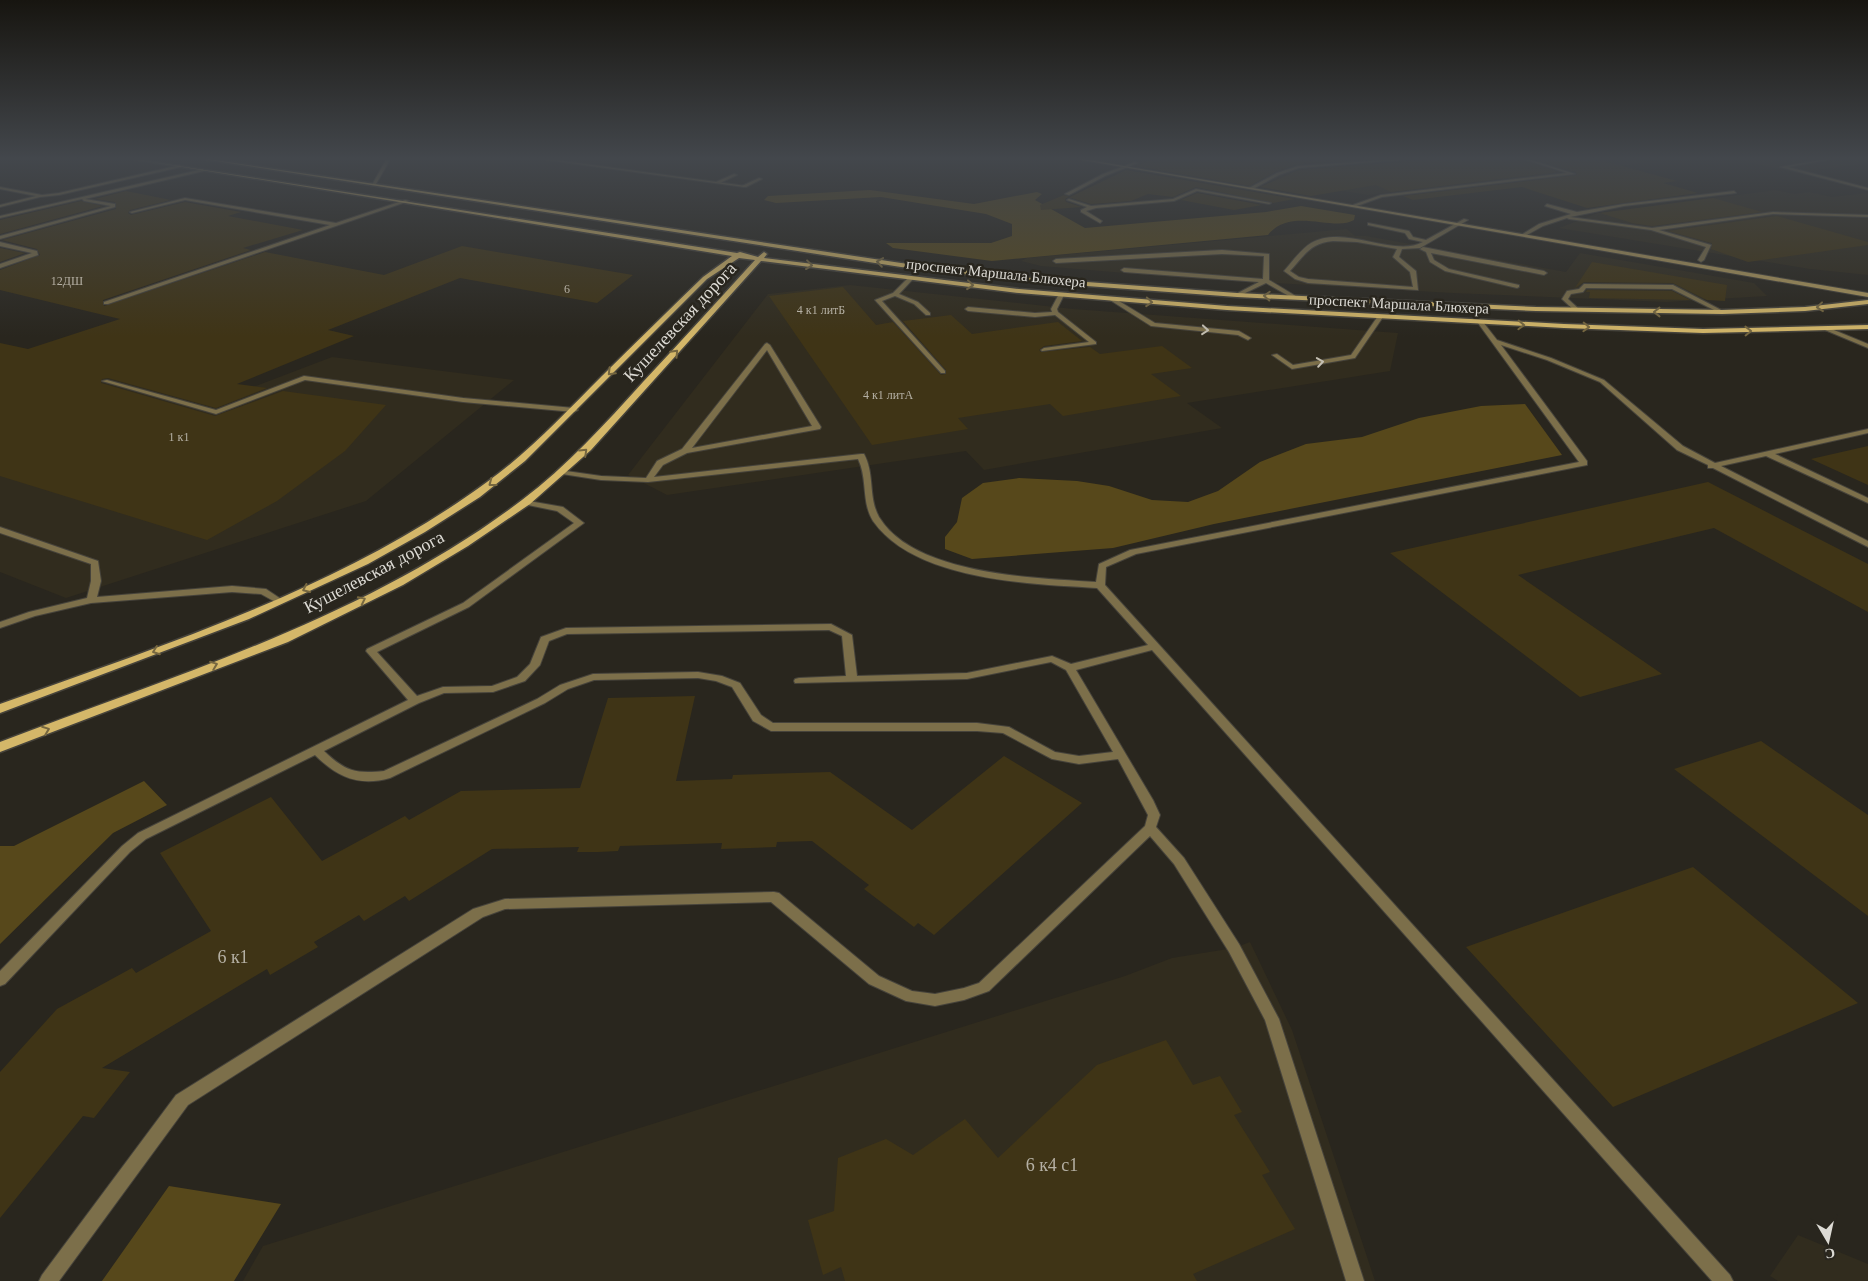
<svg xmlns="http://www.w3.org/2000/svg" width="1868" height="1281" font-family="Georgia,serif">
	<rect width="100%" height="100%" fill="#29261e"/>
	<path fill="#312c1e" d="M1138 158H1628L1646 163 1368 195Z
		M1732 158H1868V163L1794 173Z
		M1776 190 1794 194 1809 192 1832 197 1868 193V275L1810 269 1559 228 1598 213Z
		M1347 229 1355 236H1366L1566 272 1580 253 1754 283 1767 296 1666 302 1453 293 1185 278 1041 266 1021 261 1027 258Z
		M850 285 1073 309 1398 333 1390 371 1187 403 1222 428 984 470 966 451 667 495 628 475 768 294Z
		M42 347 219 400 332 357 514 380 366 501 66 598 0 572V361Z
		M1250 942 1292 1030 1375 1281H243L263 1246 1125 976 1172 958 1234 948Z
		M1798 1235 1868 1264V1281H1778L1770 1276Z"/>
	<path fill="#57481b" d="M870 190 974 204 1037 192 1042 194 1035 200 1085 228 1266 212 1301 206 1355 215 1354 220C1334 232 1290 206 1268 235L992 261 893 248 886 243H991L1012 236V224L986 214 881 197 776 203 764 200 768 196Z
		M1525 404 1562 455 1214 524 1113 548 972 559 945 549V537L957 522 962 498 983 483 1019 478 1077 481 1109 486 1152 500 1188 502 1218 491 1260 462 1306 444 1362 437 1419 418 1481 406Z
		M144 781 167 805 113 833 0 944V846H14Z
		M169 1186 281 1204 234 1281H102Z"/>
	<path fill="#3f3416" d="M1156 158H1218L1243 162 1253 158H1392L1298 164 1276 171 1250 186 1135 166Z
		M1428 158H1518L1558 172 1391 192 1376 185 1311 196 1260 187 1299 170 1426 160Z
		M1530 158H1593L1677 181 1663 183 1698 193 1587 208 1522 187 1413 200 1403 196 1577 175 1576 172Z
		M1126 170 1295 199 1273 203 1196 187 1173 197 1148 194 1131 201 1091 204 1068 197 1065 199 1066 202 1082 207 1041 210 1040 205 1064 195 1070 197Z
		M126 191 171 200 130 210 128 213 131 215 185 202 241 212 228 216 303 230 243 248 251 250 103 300 104 306 265 252 384 275 462 246 633 275 597 303 460 278 328 330 354 336 237 384 267 388 216 408 108 378 102 379 101 383 215 416 283 391 386 405 345 451 277 501 207 540 0 476V343L28 349 120 319 0 290V270L40 255 37 249 2 240 116 209 115 202 95 199Z
		M1197 193 1262 205 1234 210 1181 200Z
		M1713 198 1762 212 1652 226 1632 223 1600 213Z
		M81 201 103 206 0 234V220Z
		M1777 216 1868 242V245L1748 262 1711 249 1712 243 1668 231Z
		M0 248 25 253 0 262Z
		M1592 262 1727 285 1725 301 1707 300 1673 283 1584 282 1575 288Z
		M843 287 876 325 893 322 941 375 946 374V370L903 321 951 315 972 334 1058 322 1082 341 1044 346 1039 350 1041 352 1090 347 1100 354 1162 346 1192 368 1151 374 1181 396 1063 416 1050 404 958 418 968 429 872 445 769 296Z
		M1587 290 1672 291 1690 300 1589 298 1590 292H1586Z
		M1868 446V485L1811 459Z
		M1708 482 1868 564V612L1714 528 1518 575 1662 674 1580 697 1390 553Z
		M695 696 676 781 732 779 733 775 830 772 912 830 1004 756 1082 803 934 935 918 923 914 927 864 889 869 885 812 841 777 842 776 847 721 849 722 843 620 846 618 851 598 852H577L579 847 492 849 409 901 405 896 364 921 359 915 314 942 318 947 270 975 267 969 102 1068 130 1072 94 1118 83 1116 0 1218V1072L57 1009 132 968 136 973 211 931 160 853 271 797 322 861 405 816 409 820 461 791 580 788 608 698Z
		M1761 741 1868 815V916L1674 769Z
		M1693 867 1858 1003 1613 1107 1466 947Z
		M1166 1040 1193 1085 1220 1076 1242 1112 1234 1115 1270 1172 1262 1175 1295 1229 1193 1274 1197 1281H845L841 1267 823 1275 808 1220 834 1211 838 1158 886 1139 913 1155 965 1119 998 1158 1097 1065Z"/>
	<g fill="none" stroke-linecap="round" stroke-linejoin="round">
		<g stroke="#46433b" stroke-width="2">
			<path id="lane" d="M1100 158H1105L1093 162 1091 161Z
				M1413 158H1426L1299 168 1279 175 1253 189 1249 188 1277 173 1298 166Z
				M1520 158H1525L1575 174 1382 197 1354 207 1350 206 1381 195 1567 173Z
				M1832 158H1839L1788 167 1868 188V190L1780 167Z
				M1135 162 1138 163 1105 176 1069 195 1065 194 1103 174Z
				M180 165 181 167 59 195 40 197 0 207V205L36 196 0 189V187L42 195 59 193Z
				M203 169 204 171 85 199 115 204V207L0 239V236L111 206 84 201 82 199 0 218V216Z
				M734 174 737 175 720 183 716 182Z
				M759 178 762 179 746 187 742 186Z
				M1196 189 1271 203 1269 204 1197 191 1174 201 1096 208 1086 211 1102 221 1100 223 1081 212V210L1087 207 1067 200 1069 199 1091 206 1173 199Z
				M1734 191 1736 193 1624 206 1570 217 1652 228 1773 212 1868 215V217L1773 214 1659 230 1711 245 1704 260 1701 262 1698 260 1706 247 1651 230 1569 219 1567 218 1543 226 1525 236 1521 235 1539 224 1571 214 1545 206 1547 204 1577 212 1624 204Z
				M185 198 336 223 405 200 409 201 108 304H104V302L330 225 185 200 132 213 130 212Z
				M1464 219 1468 220 1420 248 1402 249 1399 257 1416 271 1418 290 1308 283 1295 279 1284 271C1292 262 1301 249 1311 243 1344 224 1394 258 1423 242L1409 239 1405 233 1368 225V223L1409 231 1413 237 1426 240ZM1333 241 1357 242 1397 249 1393 257 1410 272 1413 287 1308 279 1299 277 1290 271C1305 255 1310 243 1333 241Z
				M0 242 37 251 38 255 0 268V264L32 253 0 246Z
				M1423 247 1544 271 1547 273 1544 275 1431 253 1434 260 1449 269 1519 285V287L1517 288 1445 271 1430 262 1426 252 1420 249Z
				M1222 250 1269 254V280L1299 298 1294 299 1266 283 1239 296 1234 295 1259 282 1124 272 1121 270 1124 268 1263 279 1264 256 1222 254 1056 263 1053 261 1056 259Z
				M909 277 914 278 899 294 918 302 930 313V315H926L914 304 895 296 882 301 945 371V373H941L875 300 893 293Z
				M1584 284 1673 285 1725 312 1720 313 1672 289 1586 288 1583 292 1571 294 1568 299 1580 310 1575 311 1562 299 1567 291 1579 289Z
				M1059 294 1064 295 1057 309 1058 312 1096 342V344L1042 351 1041 350 1044 348 1089 342 1055 315 1035 317 968 311 965 309 968 307 1035 313 1052 312 1051 309Z
				M1110 298H1114L1155 323 1239 331 1251 338 1248 340 1238 335 1151 326 1110 300Z
				M1378 316 1383 317 1355 358 1292 369 1272 355 1277 354 1293 365 1351 355Z
				M1481 321 1483 322 1497 340 1551 358 1604 380 1683 446 1715 463 1868 429V433L1775 454 1868 498V503L1766 456 1721 466 1868 541V547L1713 468H1708V465L1677 450 1600 382 1547 360 1501 345 1587 461V465L1136 554 1106 567 1105 585 1730 1275 1733 1281H1712L1152 650 1076 670 1153 800 1160 815 1156 827 1184 858 1239 944 1279 1019 1364 1281H1346L1265 1020 1229 952 1174 864 1150 836 989 991 964 1000 935 1006 906 1001 869 984 771 902 505 909 483 917 188 1105 59 1281H39L42 1275 176 1095 473 909 505 899 774 892 779 893 879 976 912 991 935 994 964 988 979 983 1145 826 1148 815 1118 759 1079 764 1052 759 1003 733 977 731H771L753 721 732 687 716 681 698 678 594 680 568 689 545 703 390 778C359 787 337 777 315 755L146 839 130 852 5 984 0 986V971L122 846 138 833 408 700 366 651 367 649 463 603 574 523 557 511 523 504V500L563 507 584 523 469 607 377 652 417 696 443 687 492 686 517 677 530 664 541 637 566 628 831 624 852 635 857 676 967 673 1052 656 1071 664 1148 645 1097 588C1031 584 915 581 873 521 861 502 868 479 858 459L648 482 601 480 562 474 558 472 559 470 601 476 646 478 657 461 682 449 765 344 767 343 770 345 821 427 820 429 687 453 663 465 654 477 861 454H864C875 474 868 497 879 517 914 575 1035 578 1096 582L1099 564 1130 550 1579 462 1478 323ZM767 350 812 426 692 448ZM829 630 842 636 846 676 799 678 795 679 794 681 795 683 967 679 1051 662 1066 670 1113 752 1079 756 1055 752 1009 727 977 723H773L761 715 740 683 722 676 698 672 593 674 560 685 537 699 384 771C355 774 345 771 324 751L419 703 444 693 493 692 525 681 540 665 549 641 567 634Z
				M1825 328H1829L1868 344V348L1825 330Z
				M304 376 463 398 574 408 578 410 574 412 463 402 305 380 216 414 102 381 107 380 216 410Z
				M0 527 98 561 101 581 97 597 232 586 266 589 284 601 279 604 261 594 232 592 91 603 35 616 0 628V622L29 612 87 598 91 581V564L0 533Z"/>
		</g>
		<g stroke="#46433b" stroke-width="2">
			<path id="street" d="M387 158H391L376 184 372 185Z
				M533 158H541L746 186 744 187Z"/>
		</g>
		<g stroke="#46433b" stroke-width="2">
			<path id="secondary" d="M1071 158H1077L1868 293V297Z"/>
		</g>
		<g stroke="#46433b" stroke-width="3">
			<path id="primary" d="M127 158 737 253 740 252 758 257 764 252 767 254 764 258 1019 289 1227 306 1564 324 1703 329 1868 325V329L1703 333 1564 328 1227 310 1019 293 761 261 591 450 530 504 468 546 403 585 288 642 0 752V742C179 674 368 617 522 500 567 466 605 424 643 382 681 341 718 301 755 260L739 258 707 279 525 461 480 497 425 532 368 564 249 619 0 713V704C166 644 343 588 487 482 529 452 565 413 601 377 635 343 669 310 703 277L732 256Z
				M201 158 901 263 1032 278 1237 293 1536 307 1722 310 1805 307 1868 300V304L1805 311 1722 314 1536 311 1237 297 1032 282 901 267 203 159Z"/>
		</g>
		<use href="#lane" fill="#7c6f4a" fill-rule="evenodd"/>
		<use href="#street" fill="#7c6f4a" fill-rule="evenodd"/>
		<use href="#secondary" fill="#ad975c" fill-rule="evenodd"/>
		<use href="#primary" fill="#d4b769" fill-rule="evenodd"/>
	</g>
	<defs><path id="oneway-chevron" d="M-2-3.5L2.5 0L-2 3.5" fill="none" stroke-width="1.6" stroke-linecap="round" stroke-linejoin="round" transform="scale(1.25)"/></defs>
	<g stroke="#766740">
		<use href="#oneway-chevron" transform="translate(880 262) rotate(-172)"/>
		<use href="#oneway-chevron" transform="translate(809 265) rotate(7)"/>
		<use href="#oneway-chevron" transform="translate(970 285) rotate(6)"/>
		<use href="#oneway-chevron" transform="translate(1267 296) rotate(-177)"/>
		<use href="#oneway-chevron" transform="translate(1149 302) rotate(4)"/>
		<use href="#oneway-chevron" transform="translate(1820 307) rotate(174)"/>
		<use href="#oneway-chevron" transform="translate(1657 312) rotate(-180)"/>
		<use href="#oneway-chevron" transform="translate(1521 325) rotate(2)"/>
		<use href="#oneway-chevron" transform="translate(1586 327) rotate(2)"/>
		<use href="#oneway-chevron" transform="translate(1748 331) rotate(-1)"/>
		<use href="#oneway-chevron" transform="translate(675 353) rotate(-47)"/>
		<use href="#oneway-chevron" transform="translate(611 372) rotate(135)"/>
		<use href="#oneway-chevron" transform="translate(584 452) rotate(-44)"/>
		<use href="#oneway-chevron" transform="translate(492 483) rotate(143)"/>
		<use href="#oneway-chevron" transform="translate(306 589) rotate(155)"/>
		<use href="#oneway-chevron" transform="translate(362 600) rotate(-26)"/>
		<use href="#oneway-chevron" transform="translate(156 651) rotate(160)"/>
		<use href="#oneway-chevron" transform="translate(214 665) rotate(-21)"/>
		<use href="#oneway-chevron" transform="translate(46 730) rotate(-21)"/>
	</g>
	<g stroke="#c4bfb2">
		<use href="#oneway-chevron" transform="translate(1205 330) rotate(5)"/>
		<use href="#oneway-chevron" transform="translate(1320 362) rotate(-9)"/>
	</g>
	<linearGradient id="sky" x2="0" y2="1"><stop stop-color="#171510"/><stop offset="0.47" stop-color="#43474c"/><stop offset="1" stop-color="#43474c" stop-opacity="0"/></linearGradient>
	<rect width="1868" height="337" fill="url(#sky)"/>
	<g text-anchor="middle" dominant-baseline="central" stroke-width="5" stroke-linejoin="round" paint-order="stroke">
		<g font-size="12" fill="#b5b0a4">
			<text x="67" y="281">12ДШ</text>
			<text x="567" y="289">6</text>
			<text x="821" y="310">4 к1 литБ</text>
			<text x="888" y="395">4 к1 литА</text>
			<text x="179" y="437">1 к1</text>
		</g>
		<g font-size="15" fill="#dcdad4" stroke="#29261e">
			<text transform="translate(996 273) rotate(6)">проспект Маршала Блюхера</text>
			<text transform="translate(1399 304) rotate(3)">проспект Маршала Блюхера</text>
		</g>
		<g font-size="18" fill="#dcdad4" stroke="#29261e">
			<text transform="translate(680 322) rotate(-47)">Кушелевская дорога</text>
			<text transform="translate(374 572) rotate(-28)">Кушелевская дорога</text>
		</g>
		<g font-size="18" fill="#b5b0a4">
			<text x="233" y="957">6 к1</text>
			<text x="1052" y="1165">6 к4 с1</text>
		</g>
	</g>
	<g transform="translate(1828 1241) rotate(171)" stroke="#29261e" stroke-width="4" paint-order="stroke">
	<path d="M0-4L9 19L0 12L-9 19Z" fill="#dcdad4"/>
	<text y="-8" font-size="14" font-weight="bold" text-anchor="middle" fill="#dcdad4">С</text>
	</g>
</svg>
